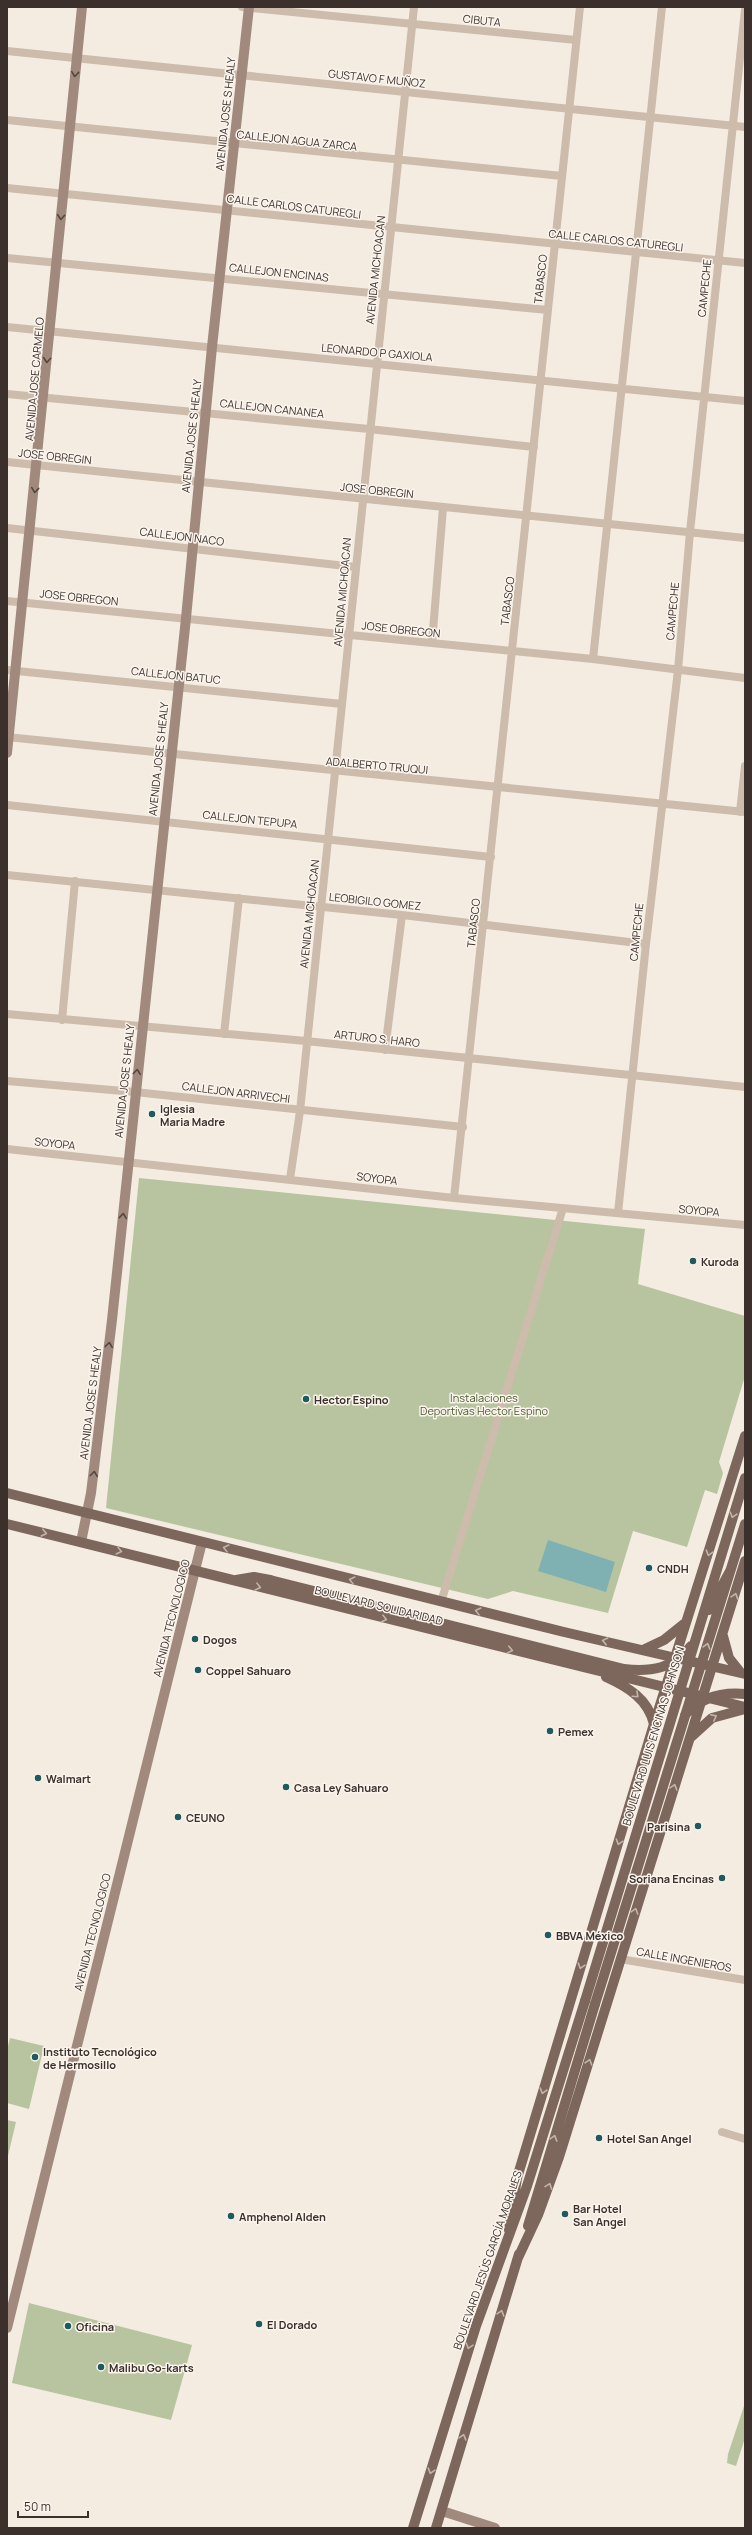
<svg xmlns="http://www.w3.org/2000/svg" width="752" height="2535" font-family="Manrope,sans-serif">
	<rect width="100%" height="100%" fill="#f4ebe1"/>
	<path fill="#b8c4a0" d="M139 1178 645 1229 638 1284 745 1316V1376L719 1462 723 1473 717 1494 705 1490 687 1547 633 1531 608 1613 513 1591 488 1599 106 1508Z
		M10 2038 44 2046 29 2109 7 2103V2050Z
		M7 2120 16 2122 7 2160Z
		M29 2303 192 2345 171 2420 12 2383Z
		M745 2403V2438L736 2466 727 2463 728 2454Z"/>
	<path fill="#7fb0b2" d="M548 1540 615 1562 606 1592 538 1571Z"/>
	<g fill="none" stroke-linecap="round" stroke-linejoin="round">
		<path stroke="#cdbbac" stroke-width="8" d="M242 7 576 40
			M7 51 745 127
			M7 120 562 176
			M7 188 745 263
			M7 258 548 310
			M7 327 745 401
			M7 394 369 429 534 447
			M7 462 745 538
			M7 528 355 567
			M7 601 593 659 745 678
			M432 643 443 508
			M593 659 662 7
			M7 670 342 704
			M7 737 745 812
			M7 805 491 857
			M740 812 745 766
			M7 875 402 915 646 944
			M7 1014 306 1041 745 1087
			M62 1020 75 881
			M224 1034 239 898
			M385 1050 402 915
			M7 1081 135 1092 463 1127
			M7 1149 454 1198 745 1225
			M290 1179 300 1111 414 7
			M454 1198 580 7
			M618 1213 646 944 678 670 690 532 745 10
			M441 1602 563 1208
			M620 1959 745 1980
			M722 2132 745 2139"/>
		<path stroke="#a18a7d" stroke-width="10" d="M7 753 82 7
			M81 1542 91 1493 112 1320 186 618 212 347 249 7
			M7 2328 202 1542
			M442 2511 495 2528"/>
		<path stroke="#7d675c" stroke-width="10" d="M7 1493 564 1632 745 1674
			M7 1524 745 1707
			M236 1580 254 1577 270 1580
			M723 1636 729 1658 741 1673
			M643 1650 664 1640 684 1624
			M654 1724 745 1436
			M691 1737 712 1718 745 1709
			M528 2226 595 2004
			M509 2230 517 2178 654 1724C648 1699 628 1687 606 1677
			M517 2260 538 2215 559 2157 745 1561
			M413 2528 476 2326 527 2186 585 2001
			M436 2528 519 2254"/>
		<path stroke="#7d675c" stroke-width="10" d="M270 1580 624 1669C650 1672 674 1669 691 1646
			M709 1610 730 1571
			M685 1715C701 1697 722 1692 745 1694
			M585 2001 745 1478
			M595 2004 745 1524"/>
	</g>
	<defs><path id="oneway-chevron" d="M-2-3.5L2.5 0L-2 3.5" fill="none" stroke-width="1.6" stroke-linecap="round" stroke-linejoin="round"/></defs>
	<g stroke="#544640">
		<use href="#oneway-chevron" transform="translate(75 74) rotate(96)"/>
		<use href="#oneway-chevron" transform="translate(61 217) rotate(95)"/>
		<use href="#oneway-chevron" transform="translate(47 360) rotate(95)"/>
		<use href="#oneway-chevron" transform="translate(35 490) rotate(96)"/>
		<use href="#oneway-chevron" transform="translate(137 1072) rotate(-83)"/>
		<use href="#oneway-chevron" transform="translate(123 1216) rotate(-84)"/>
		<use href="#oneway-chevron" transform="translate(109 1345) rotate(-83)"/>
		<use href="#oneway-chevron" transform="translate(94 1474) rotate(-83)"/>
	</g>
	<g stroke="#c2b5ac">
		<use href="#oneway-chevron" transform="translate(733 1515) rotate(107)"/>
		<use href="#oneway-chevron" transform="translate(44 1533) rotate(13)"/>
		<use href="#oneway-chevron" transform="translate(226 1548) rotate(-166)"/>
		<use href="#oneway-chevron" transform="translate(119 1551) rotate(14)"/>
		<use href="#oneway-chevron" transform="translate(709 1553) rotate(107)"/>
		<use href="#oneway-chevron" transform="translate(352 1580) rotate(-166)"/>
		<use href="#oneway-chevron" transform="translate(258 1587) rotate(14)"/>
		<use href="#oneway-chevron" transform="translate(735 1596) rotate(-72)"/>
		<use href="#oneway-chevron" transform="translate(478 1611) rotate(-166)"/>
		<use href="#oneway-chevron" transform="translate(384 1619) rotate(14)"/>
		<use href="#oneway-chevron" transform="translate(605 1641) rotate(-167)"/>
		<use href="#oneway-chevron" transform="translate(707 1646) rotate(-73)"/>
		<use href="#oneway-chevron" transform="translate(510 1650) rotate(13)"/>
		<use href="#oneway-chevron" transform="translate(636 1695) rotate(43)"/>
		<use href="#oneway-chevron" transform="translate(714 1717) rotate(-27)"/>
		<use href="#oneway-chevron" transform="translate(674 1787) rotate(-73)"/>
		<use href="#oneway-chevron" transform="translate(619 1842) rotate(107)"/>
		<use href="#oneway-chevron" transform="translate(635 1911) rotate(-73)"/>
		<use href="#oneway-chevron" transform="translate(581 1966) rotate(107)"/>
		<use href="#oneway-chevron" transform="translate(589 2062) rotate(-73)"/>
		<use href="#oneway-chevron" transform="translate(543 2091) rotate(107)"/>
		<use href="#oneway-chevron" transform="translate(554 2138) rotate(-73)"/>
		<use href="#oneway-chevron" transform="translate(549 2186) rotate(-70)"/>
		<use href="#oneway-chevron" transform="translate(501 2313) rotate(-73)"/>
		<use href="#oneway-chevron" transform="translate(469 2346) rotate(107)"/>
		<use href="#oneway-chevron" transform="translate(463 2437) rotate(-74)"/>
		<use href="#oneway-chevron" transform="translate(431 2471) rotate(107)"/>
	</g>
	<g fill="#1f5a5e" stroke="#fbf5ee" stroke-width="1.5">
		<circle cx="152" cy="1114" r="4"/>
		<circle cx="693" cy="1261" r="4"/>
		<circle cx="306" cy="1399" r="4"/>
		<circle cx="649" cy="1568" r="4"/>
		<circle cx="195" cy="1639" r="4"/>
		<circle cx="198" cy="1670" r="4"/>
		<circle cx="550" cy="1731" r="4"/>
		<circle cx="38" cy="1778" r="4"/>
		<circle cx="286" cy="1787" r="4"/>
		<circle cx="178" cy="1817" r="4"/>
		<circle cx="698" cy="1826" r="4"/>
		<circle cx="722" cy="1878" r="4"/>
		<circle cx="548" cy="1935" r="4"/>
		<circle cx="35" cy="2057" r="4"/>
		<circle cx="599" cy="2138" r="4"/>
		<circle cx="565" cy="2214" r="4"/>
		<circle cx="231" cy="2216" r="4"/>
		<circle cx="259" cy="2324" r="4"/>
		<circle cx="68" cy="2326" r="4"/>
		<circle cx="101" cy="2367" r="4"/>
	</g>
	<g text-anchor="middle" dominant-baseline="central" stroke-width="3" stroke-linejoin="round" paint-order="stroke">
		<g font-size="11" fill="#3b302b" stroke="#fbf5ee">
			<text transform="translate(482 20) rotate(6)">CIBUTA</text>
			<text transform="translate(377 78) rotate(6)">GUSTAVO F MUÑOZ</text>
			<text transform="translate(225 114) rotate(-84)">AVENIDA JOSE S HEALY</text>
			<text transform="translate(297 140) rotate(6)">CALLEJON AGUA ZARCA</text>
			<text transform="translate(294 206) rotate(7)">CALLE CARLOS CATUREGLI</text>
			<text transform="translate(616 240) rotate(6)">CALLE CARLOS CATUREGLI</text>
			<text transform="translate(375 270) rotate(-84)">AVENIDA MICHOACAN</text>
			<text transform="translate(279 272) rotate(6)">CALLEJON ENCINAS</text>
			<text transform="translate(540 279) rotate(-84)">TABASCO</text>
			<text transform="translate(704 288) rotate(-84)">CAMPECHE</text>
			<text transform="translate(377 352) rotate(5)">LEONARDO P GAXIOLA</text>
			<text transform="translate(34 379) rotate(-85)">AVENIDA JOSE CARMELO</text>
			<text transform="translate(272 408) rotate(6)">CALLEJON CANANEA</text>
			<text transform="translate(191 436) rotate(-84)">AVENIDA JOSE S HEALY</text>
			<text transform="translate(55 456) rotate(6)">JOSE OBREGIN</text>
			<text transform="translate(377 490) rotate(6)">JOSE OBREGIN</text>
			<text transform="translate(182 536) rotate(7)">CALLEJON NACO</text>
			<text transform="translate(342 592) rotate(-85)">AVENIDA MICHOACAN</text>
			<text transform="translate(79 597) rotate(6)">JOSE OBREGON</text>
			<text transform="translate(507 601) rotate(-83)">TABASCO</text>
			<text transform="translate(672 611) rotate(-85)">CAMPECHE</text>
			<text transform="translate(401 629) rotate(6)">JOSE OBREGON</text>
			<text transform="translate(176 675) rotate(6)">CALLEJON BATUC</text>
			<text transform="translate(158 759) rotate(-84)">AVENIDA JOSE S HEALY</text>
			<text transform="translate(377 765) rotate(5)">ADALBERTO TRUQUI</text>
			<text transform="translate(250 819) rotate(6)">CALLEJON TEPUPA</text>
			<text transform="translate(375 901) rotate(6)">LEOBIGILO GOMEZ</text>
			<text transform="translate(309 914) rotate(-84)">AVENIDA MICHOACAN</text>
			<text transform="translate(473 923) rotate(-84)">TABASCO</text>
			<text transform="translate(636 932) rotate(-84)">CAMPECHE</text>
			<text transform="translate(377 1038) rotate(6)">ARTURO S. HARO</text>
			<text transform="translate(124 1081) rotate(-84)">AVENIDA JOSE S HEALY</text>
			<text transform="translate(236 1092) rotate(7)">CALLEJON ARRIVECHI</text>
			<text transform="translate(55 1143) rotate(6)">SOYOPA</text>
			<text transform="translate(377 1178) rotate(7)">SOYOPA</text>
			<text transform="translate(699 1210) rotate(5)">SOYOPA</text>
			<text transform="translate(90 1403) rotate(-83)">AVENIDA JOSE S HEALY</text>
			<text transform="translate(379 1605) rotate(14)">BOULEVARD SOLIDARIDAD</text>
			<text transform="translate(171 1618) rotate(-76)">AVENIDA TECNOLOGICO</text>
			<text transform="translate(653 1736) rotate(-73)">BOULEVARD LUIS ENCINAS JOHNSON</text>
			<text transform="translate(92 1932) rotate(-76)">AVENIDA TECNOLOGICO</text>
			<text transform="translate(684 1959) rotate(10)">CALLE INGENIEROS</text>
			<text transform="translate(487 2260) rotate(-71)">BOULEVARD JESÚS GARCÍA MORALES</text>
		</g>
		<g font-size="11" font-weight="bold" fill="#3b302b" stroke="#fbf5ee" text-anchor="start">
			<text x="160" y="1108">Iglesia<tspan x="160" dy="13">Maria Madre</tspan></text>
			<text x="701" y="1261">Kuroda</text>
			<text x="314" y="1399">Hector Espino</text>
			<text x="657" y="1568">CNDH</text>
			<text x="203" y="1639">Dogos</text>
			<text x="206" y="1670">Coppel Sahuaro</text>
			<text x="558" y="1731">Pemex</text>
			<text x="46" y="1778">Walmart</text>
			<text x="294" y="1787">Casa Ley Sahuaro</text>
			<text x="186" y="1817">CEUNO</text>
			<text x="690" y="1826" text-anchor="end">Parisina</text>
			<text x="714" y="1878" text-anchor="end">Soriana Encinas</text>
			<text x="556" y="1935">BBVA México</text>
			<text x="43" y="2051">Instituto Tecnológico<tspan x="43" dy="13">de Hermosillo</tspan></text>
			<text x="607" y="2138">Hotel San Angel</text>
			<text x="573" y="2208">Bar Hotel<tspan x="573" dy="13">San Angel</tspan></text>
			<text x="239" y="2216">Amphenol Alden</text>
			<text x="267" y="2324">El Dorado</text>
			<text x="76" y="2326">Oficina</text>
			<text x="109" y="2367">Malibu Go-karts</text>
		</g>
		<g font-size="11" fill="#4a5a2e" stroke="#fbf5ee">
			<text x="484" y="1397">Instalaciones<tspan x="484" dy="13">Deportivas Hector Espino</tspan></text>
		</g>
	</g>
	<rect width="752" height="2535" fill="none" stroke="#3b302b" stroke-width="16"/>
	<path d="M18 2511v6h70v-6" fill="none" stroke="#3b302b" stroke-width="2"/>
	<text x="24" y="2511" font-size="12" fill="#3b302b" stroke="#fbf5ee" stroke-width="3" paint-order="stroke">50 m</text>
</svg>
